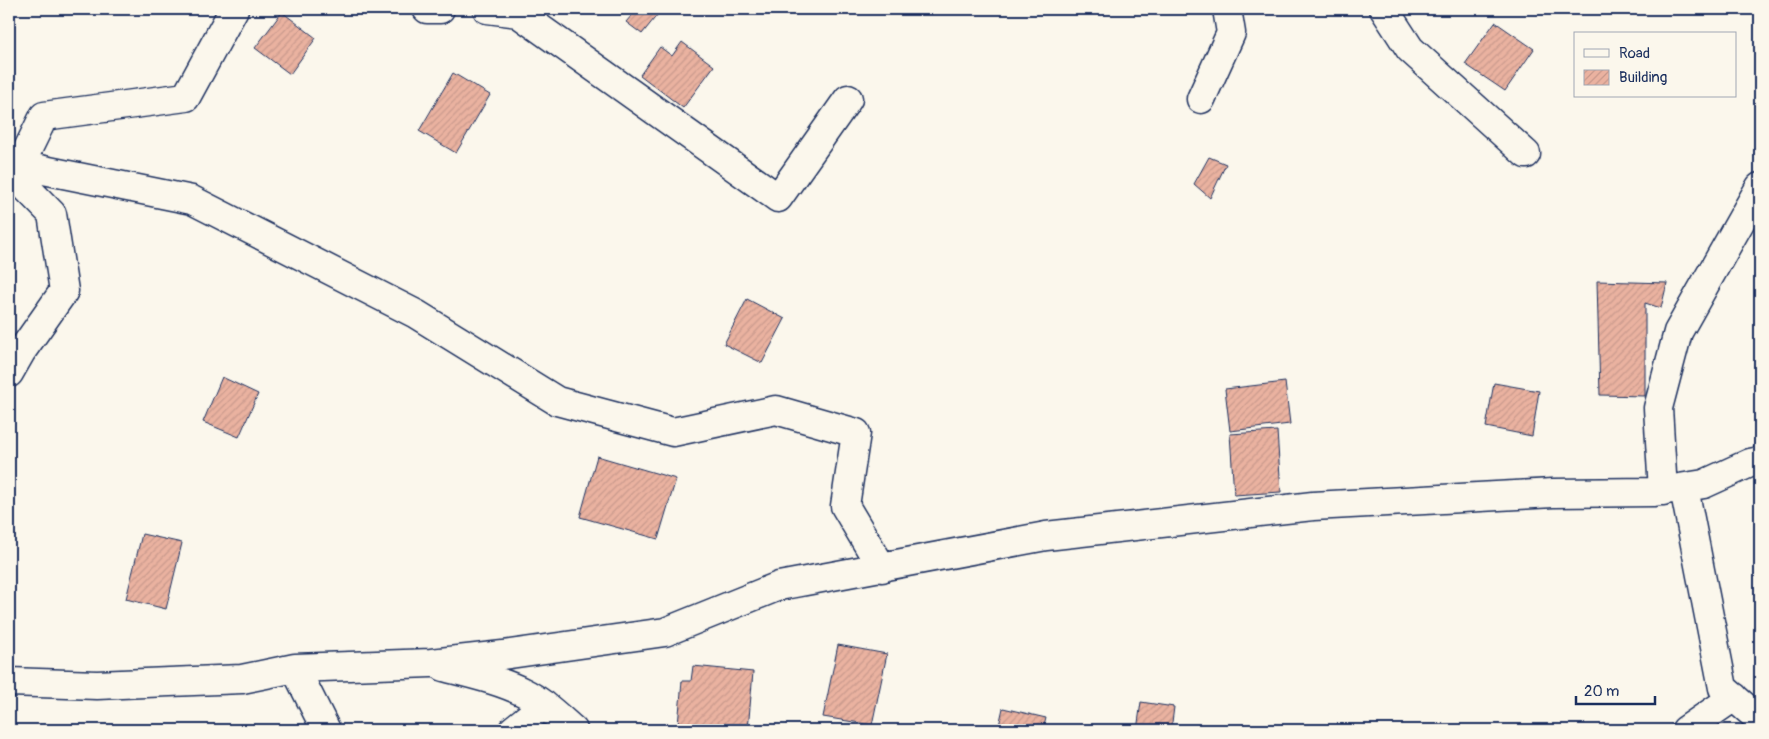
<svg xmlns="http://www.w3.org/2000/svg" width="1769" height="739" font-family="Pangolin,sans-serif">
	<defs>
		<pattern id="building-hatch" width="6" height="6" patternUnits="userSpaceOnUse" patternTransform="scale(1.25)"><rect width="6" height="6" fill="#eab2a0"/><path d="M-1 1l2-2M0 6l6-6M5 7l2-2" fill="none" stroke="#c8998c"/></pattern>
	</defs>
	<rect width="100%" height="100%" fill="#fbf7ec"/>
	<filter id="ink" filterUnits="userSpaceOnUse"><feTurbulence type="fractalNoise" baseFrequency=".02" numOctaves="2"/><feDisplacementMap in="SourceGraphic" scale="10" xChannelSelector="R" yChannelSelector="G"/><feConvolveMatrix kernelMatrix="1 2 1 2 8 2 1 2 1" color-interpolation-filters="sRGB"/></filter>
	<g filter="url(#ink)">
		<path fill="url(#building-hatch)" stroke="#1b2f5e" d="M623 9H662L642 34 626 22 632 15Z
			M282 12 316 38 290 74 255 48Z
			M1495 22 1534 49 1505 91 1465 64Z
			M682 42 714 66 683 108 640 75 660 47 672 56Z
			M453 73 490 95 456 153 419 131Z
			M1209 157 1226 164 1210 198 1194 184Z
			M1597 281 1667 283 1661 308 1645 303V396L1600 395Z
			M747 299 785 319 762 363 724 344Z
			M222 377 258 394 239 437 203 422Z
			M1285 382 1290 424 1230 431 1225 389Z
			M1494 383 1539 391 1532 436 1486 427Z
			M1277 431 1281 492 1234 495 1230 434Z
			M597 456 676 479 658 539 580 517Z
			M142 534 182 543 166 609 126 599Z
			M838 645 887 654 872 725 823 717Z
			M693 666 753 672 748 730H729L678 725 682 681H691Z
			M1141 702 1174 707 1171 730H1137Z
			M1003 708 1046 718 1043 730H998Z"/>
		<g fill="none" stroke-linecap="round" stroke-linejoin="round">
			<g stroke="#1b2f5e" stroke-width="31">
				<path id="minor" d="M427 9H440
					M487 9 518 13 778 198 848 99
					M1384 9 1410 49 1526 154
					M1201 99 1231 33 1227 9
					M9 163 192 200 416 314 557 401 673 432 776 410 856 433 845 506 882 568
					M20 165 44 116 186 97 234 9
					M9 170 52 214 64 291 21 352 9 373
					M1684 488 1723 688 1760 720
					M1663 491 1658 408 1678 332 1760 187
					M444 667C470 674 499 680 523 692 542 701 558 717 573 730
					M295 668 326 730
					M9 682 97 685 242 679 295 668 431 663 503 655 665 632 779 586 1046 536 1313 506 1553 493 1654 492 1704 484 1750 463 1760 461
					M513 730 544 705
					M1686 730 1734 697"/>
			</g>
			<use href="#minor" stroke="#fbf7ec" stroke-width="28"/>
		</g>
	</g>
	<rect width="1769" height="739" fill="none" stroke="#fbf7ec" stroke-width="30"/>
	<rect x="15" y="15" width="1739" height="709" fill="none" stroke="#1b2f5e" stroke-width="2" filter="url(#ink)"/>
	<rect x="1574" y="32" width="162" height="65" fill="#fbf7ec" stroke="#a1a7b3"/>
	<rect x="1584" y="49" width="25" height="8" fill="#fbf7ec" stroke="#a1a7b3"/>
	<text x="1619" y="58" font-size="15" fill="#1b2f5e">Road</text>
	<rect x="1584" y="70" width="25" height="15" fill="url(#building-hatch)" stroke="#a1a7b3"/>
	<text x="1619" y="82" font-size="15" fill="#1b2f5e">Building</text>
	<path d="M1576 696v8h79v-8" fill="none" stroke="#1b2f5e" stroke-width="2.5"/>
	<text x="1584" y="696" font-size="15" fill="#1b2f5e" stroke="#fbf7ec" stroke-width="4" paint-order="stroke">20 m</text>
</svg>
